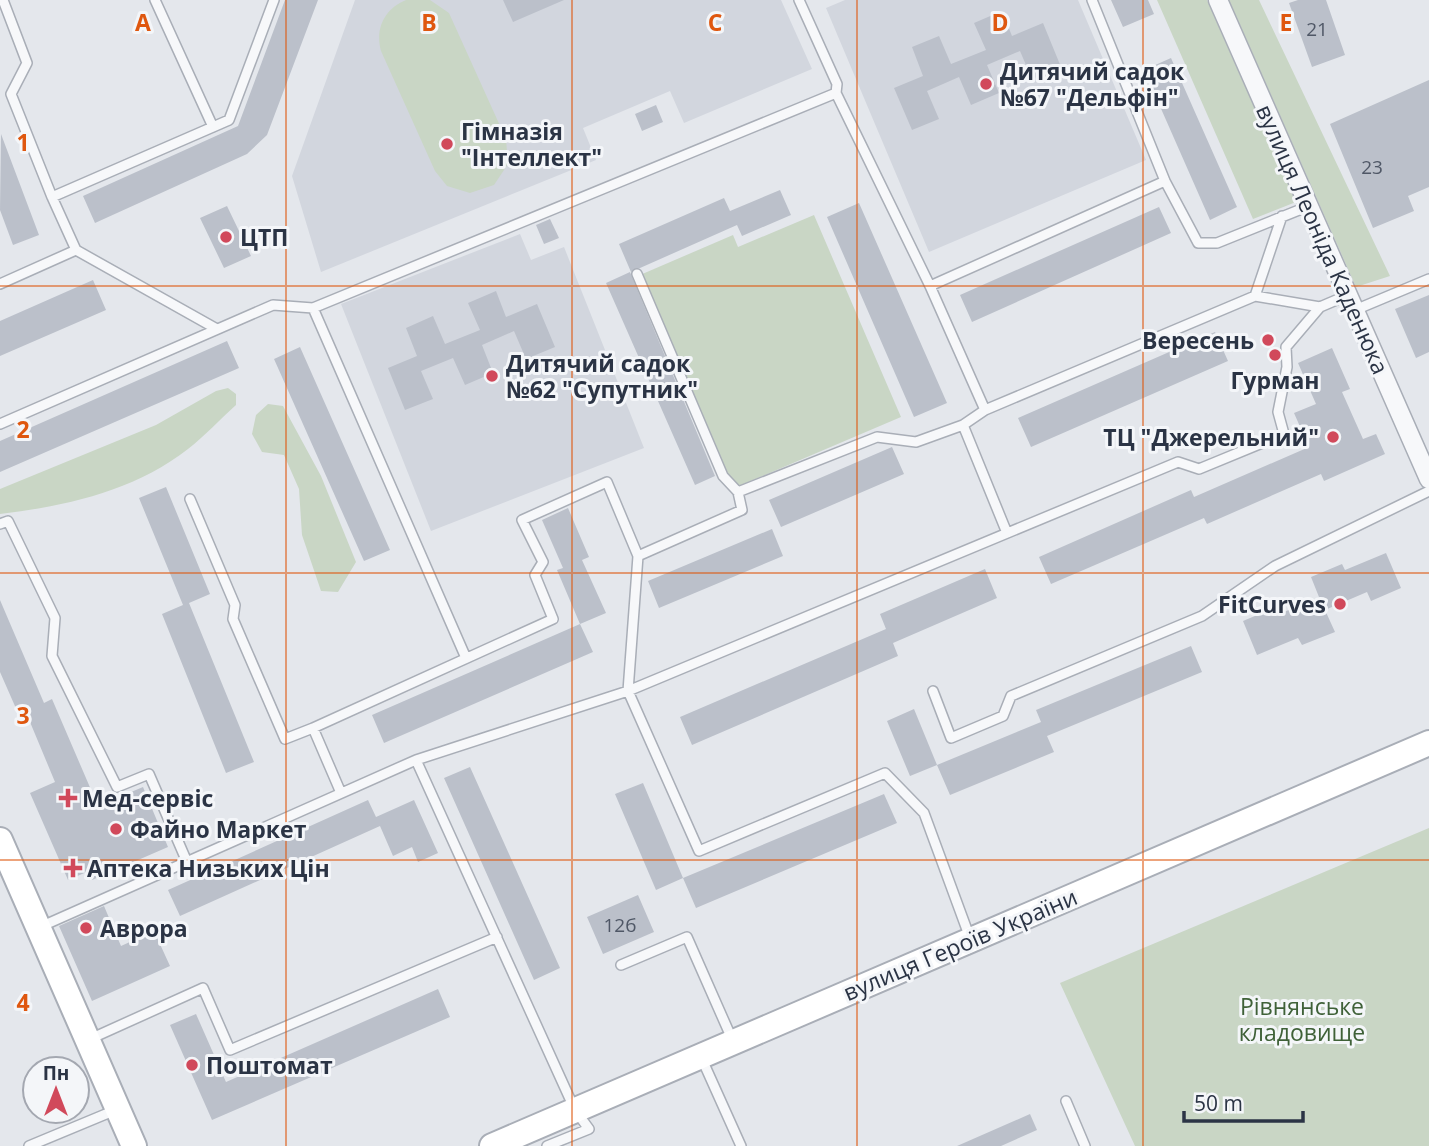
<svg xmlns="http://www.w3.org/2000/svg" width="1429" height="1146" font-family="'Open Sans',sans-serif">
	<rect width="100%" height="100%" fill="#e4e7ec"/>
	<path fill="#d2d6de" d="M355 0H781L812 69 684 123 670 91 583 128 596 160 321 272 292 176Z
		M845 0H1078L1146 160 929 252 826 8Z
		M520 234 531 260 564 247 644 448 431 531 341 304Z"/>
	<path fill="#c9d6c5" d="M406 0H430L449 13 506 139 508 164 494 185 470 193 447 186 435 171 381 51C375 29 384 9 406 0Z
		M1157 0H1207L1296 202 1253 219Z
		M1229 0H1259L1390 276 1356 287Z
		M814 215 901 417 732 489 640 275 733 235 738 247Z
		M228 388 236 394V405C220 419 205 436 188 449 134 491 67 506 0 514V489L156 425 216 391Z
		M268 404 283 406 321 476 356 562 338 592 321 591 302 535 299 489 284 455 262 452 252 434 256 415Z
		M1429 828V1146H1135L1060 983Z"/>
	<path fill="#bbc0ca" d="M285 0H318L267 135 247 154 95 223 83 196 238 126Z
		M503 0H564L513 22Z
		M1111 0H1148L1154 14 1123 27Z
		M1298 0H1326L1345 55 1312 67 1289 3Z
		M1002 11 1012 36 1043 23 1061 67 1032 79 1020 51 987 65 999 93 971 105 959 77 927 91 939 119 912 130 894 88 923 76 912 47 939 36 951 64 986 50 974 23Z
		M1171 58 1237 207 1210 220 1144 70Z
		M1429 80V187L1408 196 1414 211 1373 228 1330 124Z
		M656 105 663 122 642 131 635 114Z
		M1 134 39 235 13 245 0 210Z
		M780 190 791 215 742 236 737 225 631 272 619 244 724 198 730 211Z
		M859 203 947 403 914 417 827 217Z
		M227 206 251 256 224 268 200 218Z
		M1159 207 1171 233 972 322 960 295Z
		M550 219 559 238 544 244 536 225Z
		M630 272 715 476 695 485 606 283Z
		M93 280 106 310 0 356V321Z
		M496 291 506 317 537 304 555 347 526 359 514 331 482 345 493 373 465 385 453 358 421 371 433 399 405 410 388 368 417 356 406 328 433 316 445 344 480 330 468 303Z
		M1429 295V352L1416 358 1395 309Z
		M1215 332 1228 361 1031 447 1018 418Z
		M227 341 239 368 0 472V441Z
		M300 347 390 550 364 561 274 359Z
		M1332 348 1350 389 1342 392 1363 439 1376 434 1385 454 1324 481 1321 474 1207 524 1204 518 1051 584 1039 557 1191 490 1194 497 1309 447 1294 413 1316 404 1298 363Z
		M892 447 904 474 781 527 769 500Z
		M166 487 210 594 189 603 254 762 226 773 162 614 183 605 139 498Z
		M568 508 589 557 582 560 606 613 580 624 557 570 563 568 542 520Z
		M772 529 783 556 659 608 648 581Z
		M1386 553 1401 588 1371 601 1367 592 1325 610 1335 632 1302 645 1298 638 1257 655 1243 621 1274 608 1277 615 1319 597 1311 577 1342 564 1345 570Z
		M985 569 997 598 893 643 898 656 692 745 680 717 886 629 880 614Z
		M0 600 44 703 52 699 98 806 143 787 168 847 92 880 89 871 68 880 30 793 55 782 25 710 18 713 0 672Z
		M580 624 593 652 384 743 372 715Z
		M1191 646 1202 672 1047 736 1054 752 950 795 937 765 1041 722 1036 710Z
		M914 709 937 765 910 776 887 721Z
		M470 767 560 968 534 980 444 778Z
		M643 783 683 878 656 890 615 794Z
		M884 794 897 823 696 908 683 878Z
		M368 800 376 817 414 800 438 853 418 862 412 847 393 856 380 826 180 916 168 890Z
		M638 895 654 932 603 954 587 917Z
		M104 906 121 946 154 931 170 966 92 1001 59 926Z
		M438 989 450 1017 212 1120 170 1025 196 1014 226 1082Z
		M1030 1114 1037 1130 1001 1146H957Z"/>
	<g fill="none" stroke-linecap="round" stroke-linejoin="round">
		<g stroke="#a9aeb7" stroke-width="12">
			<path id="lane" d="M3 0 27 63 11 94 52 197
				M155 0 213 127
				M799 0 837 84 836 93 930 286 1165 181 1198 243H1217L1309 206
				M1092 0 1165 181
				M637 274 723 476 738 492
				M0 284 76 250
				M930 286 985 410 1255 296 1282 216
				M1255 296 1320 307 1348 295
				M313 308 466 658
				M1355 310 1429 279
				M215 328 76 250 52 197 229 120 274 0
				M985 410 963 425 1007 533
				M0 424 273 305 313 308 836 93
				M963 425 916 442 877 437 738 492 742 510 638 556 628 691 699 851 885 773 924 813 970 938
				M190 499 235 605 233 619 285 739 313 728
				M0 524 8 521 55 618 52 656 117 787 149 774 187 862
				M933 691 951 738 1003 716 1011 696 1202 616 1275 566 1429 491
				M416 760 575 1110 589 1129 547 1146
				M341 793 313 728 553 619 535 575 543 562 522 520 607 482 638 556
				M40 927 416 760 628 691 1178 462 1199 469 1284 434 1278 412 1287 367 1286 347 1320 307
				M621 965 687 937 732 1039
				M90 1039 203 988 230 1050 497 937
				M701 1057 741 1146
				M1066 1101 1085 1146
				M29 1146 118 1109"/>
		</g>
		<g stroke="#a9aeb7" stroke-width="21">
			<path id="street" d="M1218 0 1429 479"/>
		</g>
		<g stroke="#a9aeb7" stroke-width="28">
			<path id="secondary" d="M0 840 134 1146
				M492 1146 1429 743"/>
		</g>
		<use href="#lane" stroke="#f7f8fa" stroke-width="9"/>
		<use href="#street" stroke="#f7f8fa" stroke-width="18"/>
		<use href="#secondary" stroke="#fff" stroke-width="24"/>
	</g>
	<path fill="none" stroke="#df570f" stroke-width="2" stroke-opacity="0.55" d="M286 0V1146M572 0V1146M857 0V1146M1143 0V1146M0 286H1429M0 573H1429M0 860H1429"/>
	<g fill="#d1495b" stroke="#f4f6f9" stroke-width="2.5">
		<circle cx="986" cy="84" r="7"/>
		<circle cx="447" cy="144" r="7"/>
		<circle cx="226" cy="237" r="7"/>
		<circle cx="1268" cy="340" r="7"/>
		<circle cx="1275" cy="355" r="7"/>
		<circle cx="492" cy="376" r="7"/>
		<circle cx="1333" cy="437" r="7"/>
		<circle cx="1340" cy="604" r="7"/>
		<path d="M64.5 787.5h7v7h7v7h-7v7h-7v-7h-7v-7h7z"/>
		<circle cx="116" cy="829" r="7"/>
		<path d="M69.5 857.5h7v7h7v7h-7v7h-7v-7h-7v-7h7z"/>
		<circle cx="86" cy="928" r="7"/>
		<circle cx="192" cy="1065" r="7"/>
	</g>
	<g text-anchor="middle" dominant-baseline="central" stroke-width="6" stroke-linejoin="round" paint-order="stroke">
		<g font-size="19" fill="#4f5766">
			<text x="1317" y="29">21</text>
			<text x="1372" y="167">23</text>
			<text x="620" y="925">12б</text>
		</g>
		<g font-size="23" font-weight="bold" fill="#2b3445" stroke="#f4f6f9" text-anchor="start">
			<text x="1000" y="71">Дитячий садок<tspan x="1000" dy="26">№67 "Дельфін"</tspan></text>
			<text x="461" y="131">Гімназія<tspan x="461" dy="26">"Інтеллект"</tspan></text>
			<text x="240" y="237">ЦТП</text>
			<text x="1254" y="340" text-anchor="end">Вересень</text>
			<text x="506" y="363">Дитячий садок<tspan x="506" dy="26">№62 "Супутник"</tspan></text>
			<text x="1275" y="380" text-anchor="middle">Гурман</text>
			<text x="1319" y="437" text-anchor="end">ТЦ "Джерельний"</text>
			<text x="1326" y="604" text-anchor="end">FitCurves</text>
			<text x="82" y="798">Мед-сервіс</text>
			<text x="130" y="829">Файно Маркет</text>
			<text x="87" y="868">Аптека Низьких Цін</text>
			<text x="100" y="928">Аврора</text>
			<text x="206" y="1065">Поштомат</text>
		</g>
		<g font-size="23" fill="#2b3445" stroke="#f4f6f9">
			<text transform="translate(1323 239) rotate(66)">вулиця Леоніда Каденюка</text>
			<text transform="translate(960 944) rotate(-23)">вулиця Героїв України</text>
		</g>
		<g font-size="23" fill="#3f6138" stroke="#f4f6f9">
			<text x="1302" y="1006">Рівнянське<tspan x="1302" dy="26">кладовище</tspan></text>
		</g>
	</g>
	<g font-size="23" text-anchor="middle" font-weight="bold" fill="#df570f" stroke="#f4f6f9" stroke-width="6" stroke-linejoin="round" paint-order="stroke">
		<text x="143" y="31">A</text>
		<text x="429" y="31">B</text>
		<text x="715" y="31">C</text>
		<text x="1000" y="31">D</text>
		<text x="1286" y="31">E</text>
		<text x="23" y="151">1</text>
		<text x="23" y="438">2</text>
		<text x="23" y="724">3</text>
		<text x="23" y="1011">4</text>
	</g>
	<g transform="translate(56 1090)"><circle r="33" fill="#f4f6f9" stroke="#a4a8b1" stroke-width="2"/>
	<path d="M0-5L12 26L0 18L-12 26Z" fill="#d1495b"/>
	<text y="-10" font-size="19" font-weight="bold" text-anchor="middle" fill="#2b3445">Пн</text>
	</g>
	<path d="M1184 1111v10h119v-10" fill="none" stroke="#2b3445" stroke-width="3.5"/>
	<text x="1194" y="1111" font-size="21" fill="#2b3445" stroke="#f4f6f9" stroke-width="5" paint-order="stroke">50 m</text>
</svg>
